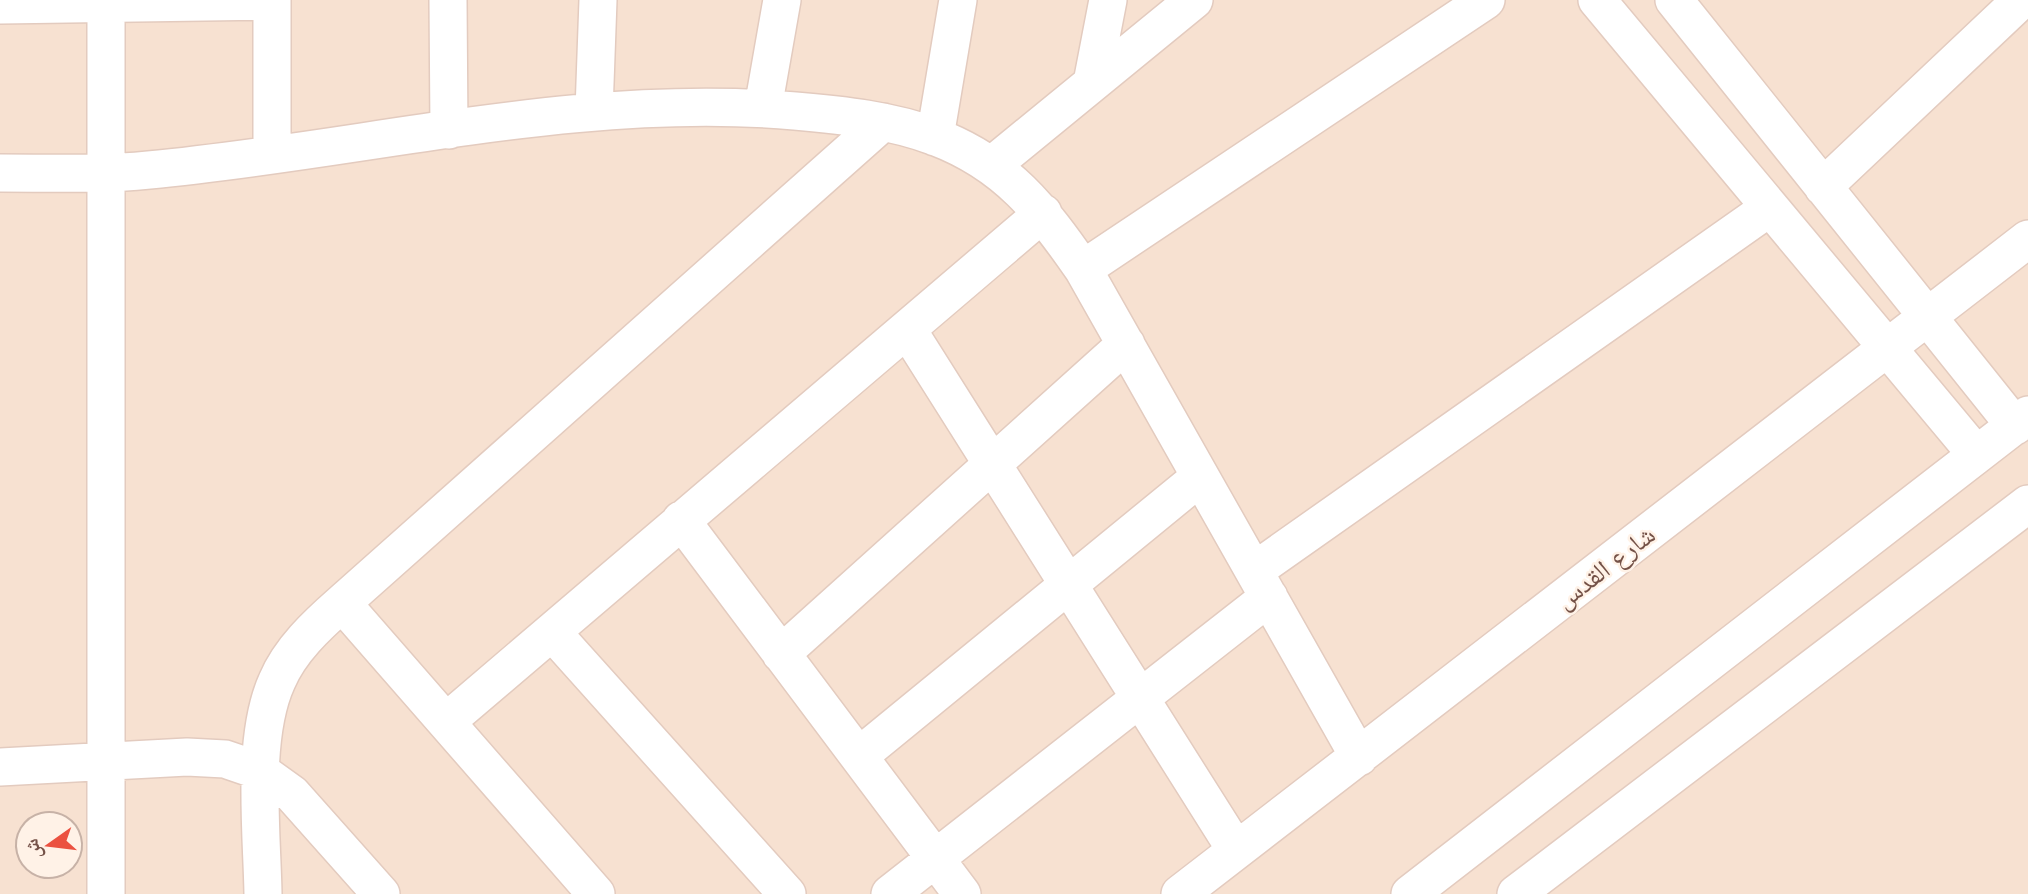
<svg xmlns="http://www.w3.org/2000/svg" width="2028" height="894" font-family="Jost,'Noto Naskh Arabic',sans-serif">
	<rect width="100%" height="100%" fill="#fdeee0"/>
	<path fill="#f7e1d1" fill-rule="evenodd" d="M0 0H2028V894H0ZM28 824H70V866H28Z"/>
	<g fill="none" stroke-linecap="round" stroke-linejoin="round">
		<g stroke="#e3cbbf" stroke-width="40">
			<path id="minor" d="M106 0V894
				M448 0 449 130
				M1597 0 1976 454
				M1674 0 2015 426
				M0 5 272 1
				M1092 83 1108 0
				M763 108 782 0
				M594 111 598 0
				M935 137 958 0
				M272 153V0
				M991 166 1194 0
				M0 173C50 173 100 175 149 170 364 150 578 92 795 111 842 115 892 120 936 137 1007 164 1042 210 1083 269L1359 757
				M1823 187 2021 0
				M1083 269 1486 0
				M907 329 1236 850
				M681 520 962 894
				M1254 571 1769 208
				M342 603 596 894
				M552 632 787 894
				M781 654 1126 344
				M446 722 1043 213
				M859 756 1200 477
				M0 767 187 757 225 759 260 771 292 794 381 894
				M263 894C262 832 251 738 277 681 290 650 317 625 342 603L883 122
				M890 894 1269 597
				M1180 894 2028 239
				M1410 894 2028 415
				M1516 894 2028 504"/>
		</g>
		<use href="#minor" stroke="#fff" stroke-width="37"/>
	</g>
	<g text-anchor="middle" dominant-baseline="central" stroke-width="5" stroke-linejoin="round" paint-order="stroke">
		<g font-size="26" fill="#745147" stroke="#fff2e7">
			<text transform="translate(1605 567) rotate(-38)">شارع القدس</text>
		</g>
	</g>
	<g transform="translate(49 845) rotate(256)"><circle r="33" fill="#fff2e7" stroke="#c7b2a7" stroke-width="2"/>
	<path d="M0-5L12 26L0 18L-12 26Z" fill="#eb5140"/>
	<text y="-10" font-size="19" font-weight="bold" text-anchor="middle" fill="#745147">ش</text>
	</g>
</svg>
